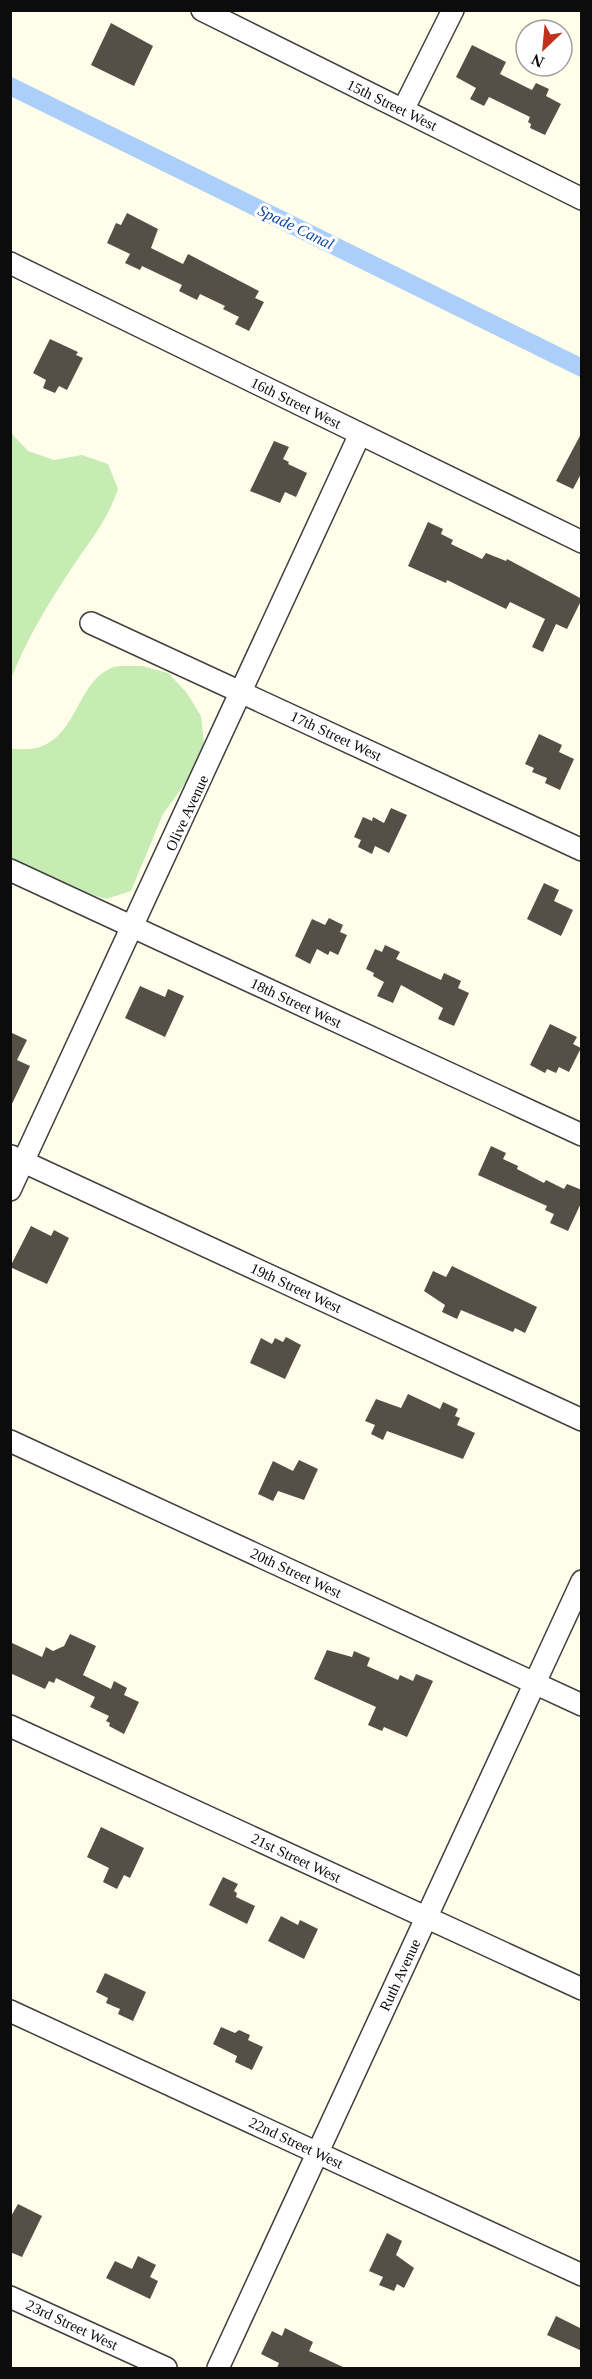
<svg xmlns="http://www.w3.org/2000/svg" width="592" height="2379" font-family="Georgia,serif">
	<rect width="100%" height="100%" fill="#fffeeb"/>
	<path fill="#c6ebb3" d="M11 433 28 451 54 460 82 455 108 464 118 489C106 523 91 539 71 569 48 604 26 640 11 679Z
		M142 666 168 673 187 693 201 716 204 744 194 771 163 814 131 891 106 899 80 891 11 861 10 745 12 749C21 749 33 750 40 747 79 733 77 680 114 667 122 665 134 666 142 666Z"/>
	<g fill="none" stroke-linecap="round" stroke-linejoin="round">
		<path stroke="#accff9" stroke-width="18" d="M10 86 582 368"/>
	</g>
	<path fill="#554f48" d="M111 23 153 46 134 86 91 65Z
		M472 45 506 62 500 74 532 90 536 83 549 89 546 96 561 104 545 135 530 128 531 124 528 122 530 117 489 97 484 106 470 99 476 88 456 77Z
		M127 213 158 229 151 248 183 264 188 254 259 291 255 298 264 302 249 331 235 324 239 317 223 309 225 306 200 294 197 300 179 291 182 285 142 266 140 270 125 263 130 254 107 243 116 223 121 225Z
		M50 339 78 352 76 355 83 358 67 390 59 386 55 393 43 388 46 380 33 373Z
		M582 432V472L573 489 556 481Z
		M274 441 289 447 283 459 289 462 288 464 307 473 296 497 285 492 280 503 250 491Z
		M428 522 443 529 441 534 453 540 451 544 482 559 486 553 506 561 507 559 582 599 567 629 556 624 543 652 532 647 545 619 510 602 506 609 447 580 446 583 408 566Z
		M539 734 562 745 559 752 574 759 560 790 545 783 547 778 532 772 534 768 525 764Z
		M391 808 407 815 389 853 375 846 372 854 358 847 361 840 354 837 363 817 372 821 373 817 384 823Z
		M544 883 559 890 554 901 573 910 561 936 527 919Z
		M329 918 343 925 340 932 347 935 338 955 330 951 328 955 317 949 310 964 295 956 312 919 325 925Z
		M385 945 400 952 396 959 441 980 444 973 461 981 458 988 469 993 454 1026 438 1019 443 1008 401 985 393 1003 377 996 384 982 373 976 374 973 366 969 375 949 382 952Z
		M140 986 165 997 168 989 184 996 165 1037 125 1018Z
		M550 1024 577 1037 573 1044 581 1048 569 1072 559 1067 556 1073 547 1069 545 1073 530 1065Z
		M10 1032 27 1040 17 1060 30 1066 10 1108Z
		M491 1146 506 1153 503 1159 518 1166 517 1169 544 1183 546 1180 564 1189 567 1184 582 1190V1201L568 1231 550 1223 554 1214 545 1210 547 1206 478 1175Z
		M31 1226 51 1236 54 1230 69 1238 47 1284 10 1267Z
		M452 1266 537 1307 525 1333 515 1328 513 1332 461 1310 457 1319 442 1312 445 1305 424 1291 433 1271 446 1277Z
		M286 1337 301 1345 285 1379 250 1363 261 1338 272 1344 275 1338 283 1342Z
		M408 1394 440 1409 443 1402 458 1409 455 1416 460 1418 457 1425 475 1433 463 1459 387 1431 383 1440 371 1434 375 1425 365 1421 376 1399 401 1408Z
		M299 1460 318 1469 304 1500 278 1491 273 1501 258 1494 273 1461 293 1471Z
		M70 1634 96 1646 83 1675 111 1689 114 1681 127 1688 124 1695 139 1702 124 1734 109 1726 110 1723 106 1721 109 1716 90 1707 95 1697 56 1678 54 1683 49 1681 45 1689 10 1673V1642L42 1657 46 1647 53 1651 64 1646Z
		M327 1650 352 1657 354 1651 370 1658 367 1666 398 1680 400 1675 413 1681 416 1674 433 1681 407 1737 384 1727 382 1731 368 1725 376 1707 314 1679Z
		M101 1827 144 1848 130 1878 124 1875 117 1889 103 1882 109 1868 87 1857Z
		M223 1877 238 1884 234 1891 237 1893 236 1897 255 1906 247 1924 209 1905Z
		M281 1916 298 1925 300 1920 318 1929 304 1959 268 1941Z
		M105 1973 146 1992 133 2021 118 2014 120 2009 106 2003 108 1998 96 1992Z
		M221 2027 235 2033 239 2030 250 2035 248 2040 263 2047 252 2070 235 2062 237 2056 213 2044Z
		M18 2204 42 2216 22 2257 10 2252V2218Z
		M387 2233 402 2241 396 2255 414 2268 404 2288 397 2284 394 2291 379 2285 383 2277 369 2271Z
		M138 2256 156 2265 150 2277 158 2281 150 2299 106 2278 115 2261 132 2269Z
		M556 2316 582 2329V2351L547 2335Z
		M285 2328 313 2342 309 2351 345 2368H277L279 2363 261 2354 272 2331 282 2336Z"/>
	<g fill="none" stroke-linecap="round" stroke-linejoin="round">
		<g stroke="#3f3f3f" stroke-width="24">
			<path id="minor" d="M202 10 582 199
				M403 110 453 10
				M10 263 582 542
				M91 623 582 850
				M10 870 582 1135
				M11 1156 582 1420
				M10 1190 360 434
				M10 1441 582 1705
				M10 1726 582 1989
				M10 2011 582 2275
				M10 2297 166 2368
				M218 2368 582 1581"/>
		</g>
		<use href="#minor" stroke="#fff" stroke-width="21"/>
	</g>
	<g text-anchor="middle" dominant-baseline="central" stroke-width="6" stroke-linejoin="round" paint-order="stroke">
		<g font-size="15" fill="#0c0c0c" stroke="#fff">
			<text transform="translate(392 105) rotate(26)">15th Street West</text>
			<text transform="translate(296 403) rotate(26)">16th Street West</text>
			<text transform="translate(336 736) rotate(25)">17th Street West</text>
			<text transform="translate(187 813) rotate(-65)">Olive Avenue</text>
			<text transform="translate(296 1003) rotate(25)">18th Street West</text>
			<text transform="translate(296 1288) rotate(25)">19th Street West</text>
			<text transform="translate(296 1573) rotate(25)">20th Street West</text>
			<text transform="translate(296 1858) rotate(25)">21st Street West</text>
			<text transform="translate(400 1975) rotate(-65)">Ruth Avenue</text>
			<text transform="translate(296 2143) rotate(25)">22nd Street West</text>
			<text transform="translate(72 2325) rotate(25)">23rd Street West</text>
		</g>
		<g font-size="16" font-style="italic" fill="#0f49a4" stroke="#fff">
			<text transform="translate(296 227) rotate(26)">Spade Canal</text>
		</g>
	</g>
	<rect width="592" height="2379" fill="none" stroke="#0c0c0c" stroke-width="24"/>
	<g transform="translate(544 48) rotate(206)"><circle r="28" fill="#ffffff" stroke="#9e9e9e" stroke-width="1.5"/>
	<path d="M0-4.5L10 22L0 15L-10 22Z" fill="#c3311d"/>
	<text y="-9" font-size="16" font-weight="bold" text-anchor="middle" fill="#0c0c0c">N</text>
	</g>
</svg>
